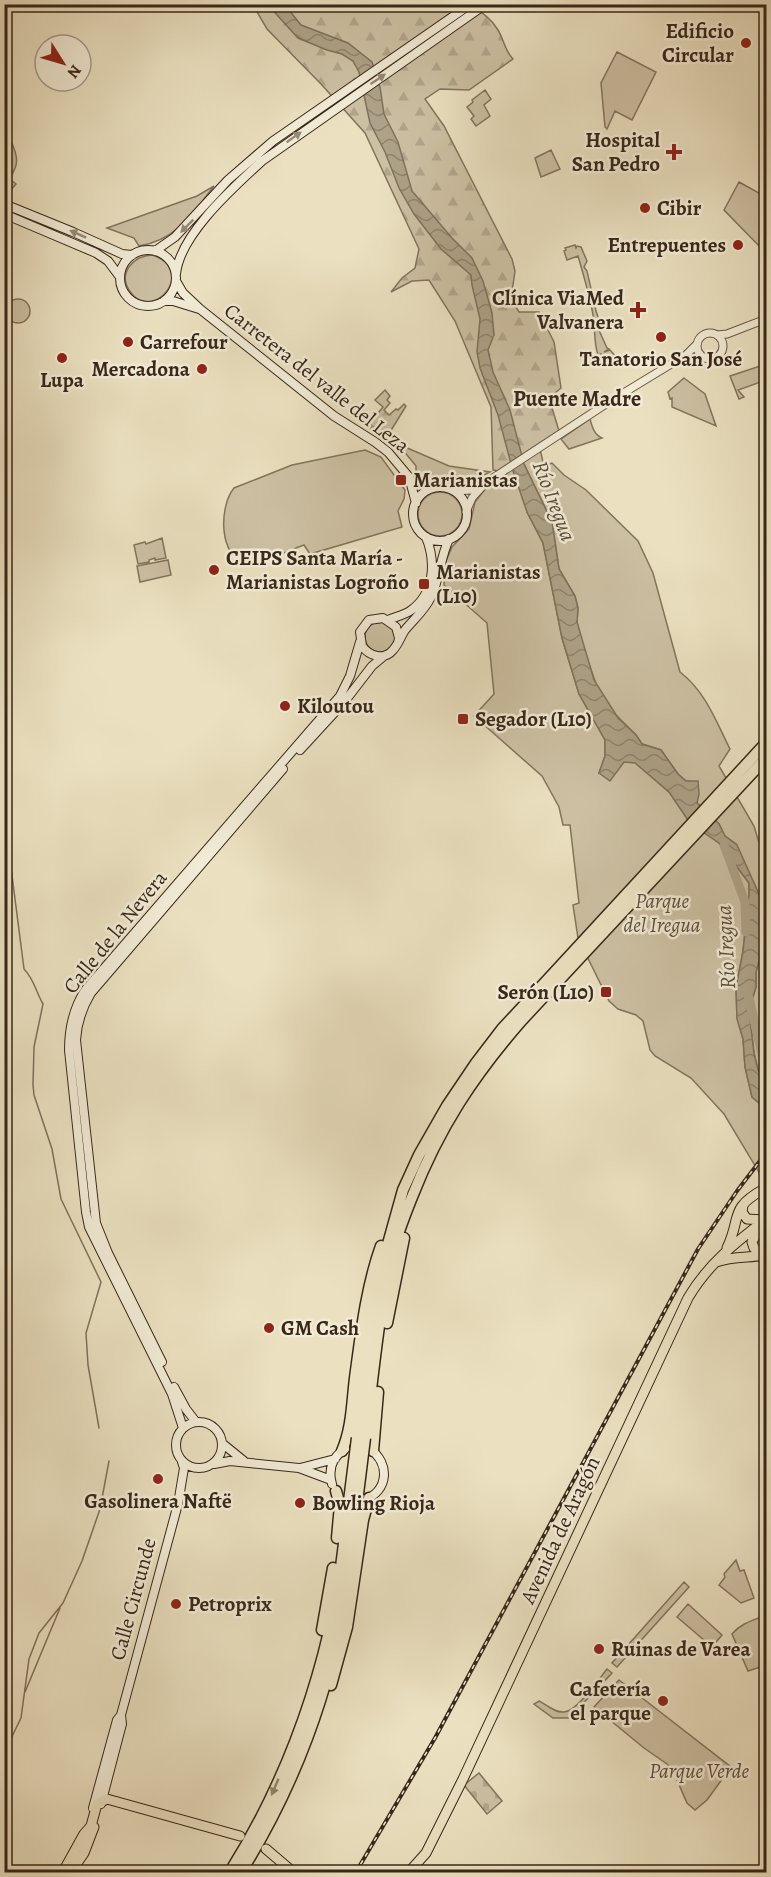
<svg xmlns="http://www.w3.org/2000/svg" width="771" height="1877" font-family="Alegreya,serif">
	<defs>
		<pattern id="forest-firs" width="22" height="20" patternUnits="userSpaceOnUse" patternTransform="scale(1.5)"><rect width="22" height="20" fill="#cdc1a4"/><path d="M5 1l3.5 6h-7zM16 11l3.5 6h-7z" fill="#b1a68d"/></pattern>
		<pattern id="cemetery-stones" width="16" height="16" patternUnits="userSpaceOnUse" patternTransform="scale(1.5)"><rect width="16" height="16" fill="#cdc1a4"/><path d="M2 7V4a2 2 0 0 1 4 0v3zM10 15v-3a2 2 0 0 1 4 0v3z" fill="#b1a68d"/></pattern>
		<pattern id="water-waves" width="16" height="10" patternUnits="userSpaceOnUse" patternTransform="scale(1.5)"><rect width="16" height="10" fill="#aea288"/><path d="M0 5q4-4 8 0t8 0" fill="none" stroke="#8f846e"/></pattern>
	</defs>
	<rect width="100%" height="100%" fill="#ebe1c1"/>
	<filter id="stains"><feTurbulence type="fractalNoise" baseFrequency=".00333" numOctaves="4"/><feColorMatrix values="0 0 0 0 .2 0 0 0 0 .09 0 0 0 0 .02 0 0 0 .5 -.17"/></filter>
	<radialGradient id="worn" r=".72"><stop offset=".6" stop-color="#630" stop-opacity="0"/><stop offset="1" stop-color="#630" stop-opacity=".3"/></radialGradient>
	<path fill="#cdc1a4" stroke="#82745e" stroke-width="1.5" d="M617 52 656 72 632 120 615 111 607 129 605 127 601 83Z
		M485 90 491 99 484 105 490 116 476 126 471 119 474 116 467 107 473 102 472 100Z
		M551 150 560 169 541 177 535 158Z
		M739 182 766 197V253L724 210Z
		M214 186C192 214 177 240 139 246L134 238 107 228 197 196Z
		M575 245 576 248 577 246 581 247 587 261 584 267 587 271 596 311 601 326 598 328 607 348 609 349 604 352 610 350 618 359 615 361 610 355 603 359 601 354 598 355C594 343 595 333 594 321 591 299 584 277 578 256L567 260 564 251 566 250 565 248Z
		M152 255C199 270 151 326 129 290 118 272 134 256 152 255Z
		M6 311a12 12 0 1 1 24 0a12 12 0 1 1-24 0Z
		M766 364V380L738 390 744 397 739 399 730 376Z
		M684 378 705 394 716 426 672 407V398L670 399 668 392Z
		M590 419C592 426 594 435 602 438L569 449 561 439Z
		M398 444 449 466 490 472 468 484 442 477 428 478 416 471V466Z
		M539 445 544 466 552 463 564 475 586 490 638 541 653 573 680 672C705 691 716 721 730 749L719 766 754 826 766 866V1080L758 1070 754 1053 749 1010 756 987V972L762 950 764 922 762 901 736 844 725 836 719 824 697 803 698 789 692 782 686 781 678 774 661 750 642 744 636 735 615 714 597 687 581 640 577 622 578 608 575 596 559 569 552 522 524 464 527 512 543 543 562 638 579 694 605 740V756L599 773 624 762H635L670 793 690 823 719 843 749 883V895L743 951 736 988 737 1017 743 1039 745 1067 752 1097 759 1103 766 1104V1184L724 1114 691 1078 655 1056 650 1050 643 1021 636 1015 618 1009 609 1001 578 938 573 905 579 903 570 825H563L559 807 542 776 474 716 494 694 487 623 444 585 446 561 452 547 469 529 475 502 486 488 482 483 510 462Z
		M365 450 381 457 405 490 404 499 398 511 402 527 310 554 304 545C293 549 256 565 247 563 218 558 219 506 234 488L292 465Z
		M418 514a22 22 0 1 1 44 0a22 22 0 1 1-44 0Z
		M162 538 166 558 155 560V558L149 560V562L138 564 134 545 145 542 146 544Z
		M168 560 171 575 140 582 137 566Z
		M365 637a15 15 0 1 1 30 0a15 15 0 1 1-30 0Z
		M736 1560 740 1571 744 1570 754 1598 741 1603 719 1585 725 1577 724 1574Z
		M684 1582 689 1587 617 1667 612 1663Z
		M688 1604 722 1635 712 1647 677 1617Z
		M766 1615V1665L748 1671 732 1634C741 1623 754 1620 766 1615Z
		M607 1669 612 1673 569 1718H553L534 1704 539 1701C547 1705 555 1713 564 1712 577 1711 599 1679 607 1669Z
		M619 1680 731 1767 707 1800 695 1810 687 1803 673 1771 667 1764 644 1748 594 1707Z"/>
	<path fill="url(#forest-firs)" stroke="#82745e" stroke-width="1.5" d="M253 5H470C481 12 491 18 498 30 504 40 505 51 513 59L469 90 440 89 425 99 444 126 512 259 515 271 511 299 519 312H539L554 342 561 388 549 398 559 431 499 471 493 470 491 407 455 321 429 280 412 281 391 292 402 278 415 268 419 249 365 133 321 84 267 29Z
		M5 139 10 140C14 146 18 158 16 165 15 171 11 173 11 180L16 184 9 192 5 190Z
		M385 390 390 396 387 400 390 403 384 410 389 415 396 409 398 410 404 404 406 406 387 437 375 431 378 426 370 428 367 427 383 407 375 400Z"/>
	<path fill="url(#cemetery-stones)" stroke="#82745e" stroke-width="1.5" d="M479 1773 502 1801 487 1814 464 1785Z"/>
	<path fill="url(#water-waves)" stroke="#7f715c" stroke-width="1.5" d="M268 5H285L301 25 348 43 372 62 380 87 384 114 398 142 412 191 452 238 472 258 483 281 492 313 494 335 488 350 493 372 510 410 524 464 552 522 559 569 575 596 578 608 577 622 594 680 618 718 636 735 642 744 661 750 678 774 686 781H698L699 794 697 803 719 824 725 836 737 845 762 901 765 919 762 950 756 972V987L749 1010 754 1053 758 1070 766 1080V1104L759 1103 752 1097 745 1067 743 1039 737 1019 736 988 743 951 749 895V883L719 843 690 823 669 792 635 763 624 762 610 781 599 773 605 756V740L579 694 562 638 543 543 527 512 513 471 498 415 480 368 477 352 480 319 472 285 471 275 441 249 414 214 399 188 385 152 370 123 359 72 353 61 342 54 327 50 298 38Z"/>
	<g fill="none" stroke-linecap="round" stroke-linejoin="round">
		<path stroke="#7f715c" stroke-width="1.5" d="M4 813 24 969C34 979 36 992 43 1004L34 1047 33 1085 34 1095 52 1149 61 1199 101 1282 86 1333 88 1365 99 1428
			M25 1692 60 1608
			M4 1753 21 1718 29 1659 39 1633 63 1603 82 1561 100 1509 109 1461"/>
		<path stroke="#aea288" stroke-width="9" d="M724 845 745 902 746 932
			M748 994 766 1071"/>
		<g stroke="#655643" stroke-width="9">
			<path id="tertiary" d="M697 346a13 13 0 1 1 26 0a13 13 0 1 1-26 0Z
				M717 335 727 334 766 319
				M454 491 471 490 487 482 612 400 686 355 696 345
				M466 512 472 498 483 486"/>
		</g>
		<g stroke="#382719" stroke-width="10">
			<path id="secondary" d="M4 204 73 232 122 254 132 255
				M4 214 96 253 108 261 120 277
				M120 278a28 28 0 1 1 56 0a28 28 0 1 1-56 0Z
				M155 251 175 237 228 180 273 141 471 4
				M176 274C180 234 234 187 262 161L486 4
				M176 281 183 293 200 309 334 416 375 442 388 452 409 477 416 503
				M164 301H173L199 309
				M413 514a27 27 0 1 1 54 0a27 27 0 1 1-54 0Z
				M388 620C395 617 404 615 410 611 435 594 436 562 426 537
				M398 643 399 638 396 627 383 618 369 620 360 632 362 646C369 656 384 661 393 650 398 645 401 636 405 630 414 619 425 610 431 597 440 578 440 558 449 539
				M300 750 345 701 372 666 384 656
				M162 1362 108 1253 96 1223 76 1040C77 1022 82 1008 91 993L283 769
				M174 1387 186 1409 196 1422
				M176 1445a23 23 0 1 1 46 0a23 23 0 1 1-46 0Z
				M183 1428 172 1394 89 1227 86 1212 69 1050C69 1028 73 1008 86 989L340 696 350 676 360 642
				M223 1444 244 1461
				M214 1464 230 1461 299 1468 331 1480
				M300 1468 335 1459
				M332 1484C328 1470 332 1457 345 1449
				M364 1500C389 1491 390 1463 370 1449
				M101 1804 122 1724 121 1715
				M93 1808 117 1720 121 1715 178 1504 184 1468 182 1462"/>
		</g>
		<g stroke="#382719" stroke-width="11">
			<path id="primary" d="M743 1205 742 1212 747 1219 765 1220
				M759 1228 752 1242 754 1248 763 1256
				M727 1248C742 1217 728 1209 764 1189
				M716 1262C733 1256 749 1258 766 1255
				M266 1849 293 1872
				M63 1872 84 1834 91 1826 97 1804 107 1799 240 1836
				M71 1872 84 1853 94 1827
				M409 1872 426 1853 463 1779 688 1298C708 1264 735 1243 766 1219"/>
		</g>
		<g stroke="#382719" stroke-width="13">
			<path id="motorway" d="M387 1323 404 1238
				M357 1438 376 1287 403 1190 419 1155 447 1106 476 1063 502 1029 766 743
				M365 1438C373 1378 378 1317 391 1258 396 1237 404 1217 412 1197 439 1128 473 1076 522 1020L766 758
				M342 1451C352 1428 352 1403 355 1378 361 1334 366 1288 381 1246
				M373 1451 378 1392
				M336 1491 340 1505 337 1538
				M322 1630 333 1568
				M331 1685 347 1627 363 1520 369 1498
				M230 1872C280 1792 315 1701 334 1609 341 1576 344 1542 348 1509
				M241 1872C289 1795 323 1709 341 1619 348 1583 352 1546 356 1510"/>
		</g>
		<use href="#tertiary" stroke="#f2ecd7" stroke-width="7"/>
		<use href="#secondary" stroke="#f2ecd7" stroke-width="8"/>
		<use href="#primary" stroke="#ebe1c1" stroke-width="9"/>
		<use href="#motorway" stroke="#ebe1c1" stroke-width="10"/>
		<g stroke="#382719" stroke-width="4">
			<path id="rail" d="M356 1872 435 1738 698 1249 737 1191 766 1153"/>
		</g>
		<use href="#rail" stroke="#f2ecd7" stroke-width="1.5" stroke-dasharray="4.5" stroke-linecap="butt"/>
		<g stroke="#382719" stroke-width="13" stroke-linecap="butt">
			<path id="motorway-bridge" d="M348 1509 357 1438
				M356 1510 365 1438"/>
		</g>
		<use href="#motorway-bridge" stroke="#ebe1c1" stroke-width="10"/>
	</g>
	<defs><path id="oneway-solid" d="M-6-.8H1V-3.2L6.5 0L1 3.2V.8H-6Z" transform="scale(1.5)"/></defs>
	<g fill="#958a78">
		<use href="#oneway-solid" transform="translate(378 79) rotate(-34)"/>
		<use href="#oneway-solid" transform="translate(294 137) rotate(-35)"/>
		<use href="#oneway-solid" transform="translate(187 226) rotate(135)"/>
		<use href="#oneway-solid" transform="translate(78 234) rotate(-156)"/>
	</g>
	<use fill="#92846d" href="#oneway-solid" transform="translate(275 1787) rotate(113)"/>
	<g fill="#8f2418" stroke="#f2ecd7" stroke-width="2">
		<circle cx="746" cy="43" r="6"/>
		<path d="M671 143h6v6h6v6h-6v6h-6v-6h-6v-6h6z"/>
		<circle cx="645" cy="208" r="6"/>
		<circle cx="738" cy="245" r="6"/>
		<path d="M635 301h6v6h6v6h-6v6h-6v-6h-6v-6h6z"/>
		<circle cx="661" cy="337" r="6"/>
		<circle cx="128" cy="342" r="6"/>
		<circle cx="62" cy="358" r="6"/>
		<circle cx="202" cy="369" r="6"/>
		<rect x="395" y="474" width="12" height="12" rx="3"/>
		<circle cx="214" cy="570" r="6"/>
		<rect x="418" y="578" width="12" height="12" rx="3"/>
		<circle cx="285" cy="706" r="6"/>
		<rect x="457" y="713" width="12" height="12" rx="3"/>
		<rect x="600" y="986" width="12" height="12" rx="3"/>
		<circle cx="269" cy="1328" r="6"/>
		<circle cx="158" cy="1479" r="6"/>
		<circle cx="300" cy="1503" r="6"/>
		<circle cx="176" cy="1604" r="6"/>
		<circle cx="599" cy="1649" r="6"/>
		<circle cx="663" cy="1701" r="6"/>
	</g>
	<g text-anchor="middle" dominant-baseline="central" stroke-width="5" stroke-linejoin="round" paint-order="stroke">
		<g font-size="21" font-weight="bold" fill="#382719" stroke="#f2ecd7" text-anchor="start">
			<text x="734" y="31" text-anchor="end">Edificio<tspan x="734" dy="24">Circular</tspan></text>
			<text x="660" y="140" text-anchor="end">Hospital<tspan x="660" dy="24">San Pedro</tspan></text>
			<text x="657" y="208">Cibir</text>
			<text x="726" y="245" text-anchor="end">Entrepuentes</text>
			<text x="624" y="298" text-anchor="end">Clínica ViaMed<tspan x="624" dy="24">Valvanera</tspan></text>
			<text x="140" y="342">Carrefour</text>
			<text x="661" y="359" text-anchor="middle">Tanatorio San José</text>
			<text x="190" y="369" text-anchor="end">Mercadona</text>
			<text x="62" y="380" text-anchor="middle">Lupa</text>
			<text x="413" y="480">Marianistas</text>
			<text x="226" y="558">CEIPS Santa María -<tspan x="226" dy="24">Marianistas Logroño</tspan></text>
			<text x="436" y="572">Marianistas<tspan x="436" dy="24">(L10)</tspan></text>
			<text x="297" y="706">Kiloutou</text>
			<text x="475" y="719">Segador (L10)</text>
			<text x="594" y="992" text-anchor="end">Serón (L10)</text>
			<text x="281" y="1328">GM Cash</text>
			<text x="158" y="1501" text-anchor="middle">Gasolinera Naftë</text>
			<text x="312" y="1503">Bowling Rioja</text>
			<text x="188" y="1604">Petroprix</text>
			<text x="611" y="1649">Ruinas de Varea</text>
			<text x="651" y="1689" text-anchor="end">Cafetería<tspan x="651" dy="24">el parque</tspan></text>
		</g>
		<g font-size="21" fill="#382719" stroke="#f2ecd7">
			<text transform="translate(317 378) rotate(38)">Carretera del valle del Leza</text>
			<text transform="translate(115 932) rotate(-51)">Calle de la Nevera</text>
			<text transform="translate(560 1530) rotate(-65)">Avenida de Aragón</text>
			<text transform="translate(133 1599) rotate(-75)">Calle Circunde</text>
		</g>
		<g font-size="21" font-style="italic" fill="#5d4e3c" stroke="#f2ecd7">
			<text x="662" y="901">Parque<tspan x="662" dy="24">del Iregua</tspan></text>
			<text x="699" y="1771">Parque Verde</text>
		</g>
		<g font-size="22" font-weight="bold" fill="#382719" stroke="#f2ecd7">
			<text x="577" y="399">Puente Madre</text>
		</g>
		<g font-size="22" font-style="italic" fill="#5b4c3a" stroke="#f2ecd7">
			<text transform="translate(554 501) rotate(69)">Río Iregua</text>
			<text transform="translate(726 947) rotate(-93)">Río Iregua</text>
		</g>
	</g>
	<rect width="771" height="1877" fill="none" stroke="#ebe1c1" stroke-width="24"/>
	<rect x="6" y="6" width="759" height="1865" fill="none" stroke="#382719" stroke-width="3"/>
	<rect x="12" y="12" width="747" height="1853" fill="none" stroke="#382719" stroke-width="1.5"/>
	<g transform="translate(63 63) rotate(127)"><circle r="28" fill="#f2ecd7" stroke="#a89d8b" stroke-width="1.5"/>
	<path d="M0-4.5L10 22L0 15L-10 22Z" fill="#8f2418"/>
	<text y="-9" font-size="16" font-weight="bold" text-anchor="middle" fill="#382719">N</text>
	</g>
	<rect width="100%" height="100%" filter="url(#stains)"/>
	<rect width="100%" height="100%" fill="url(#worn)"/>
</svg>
